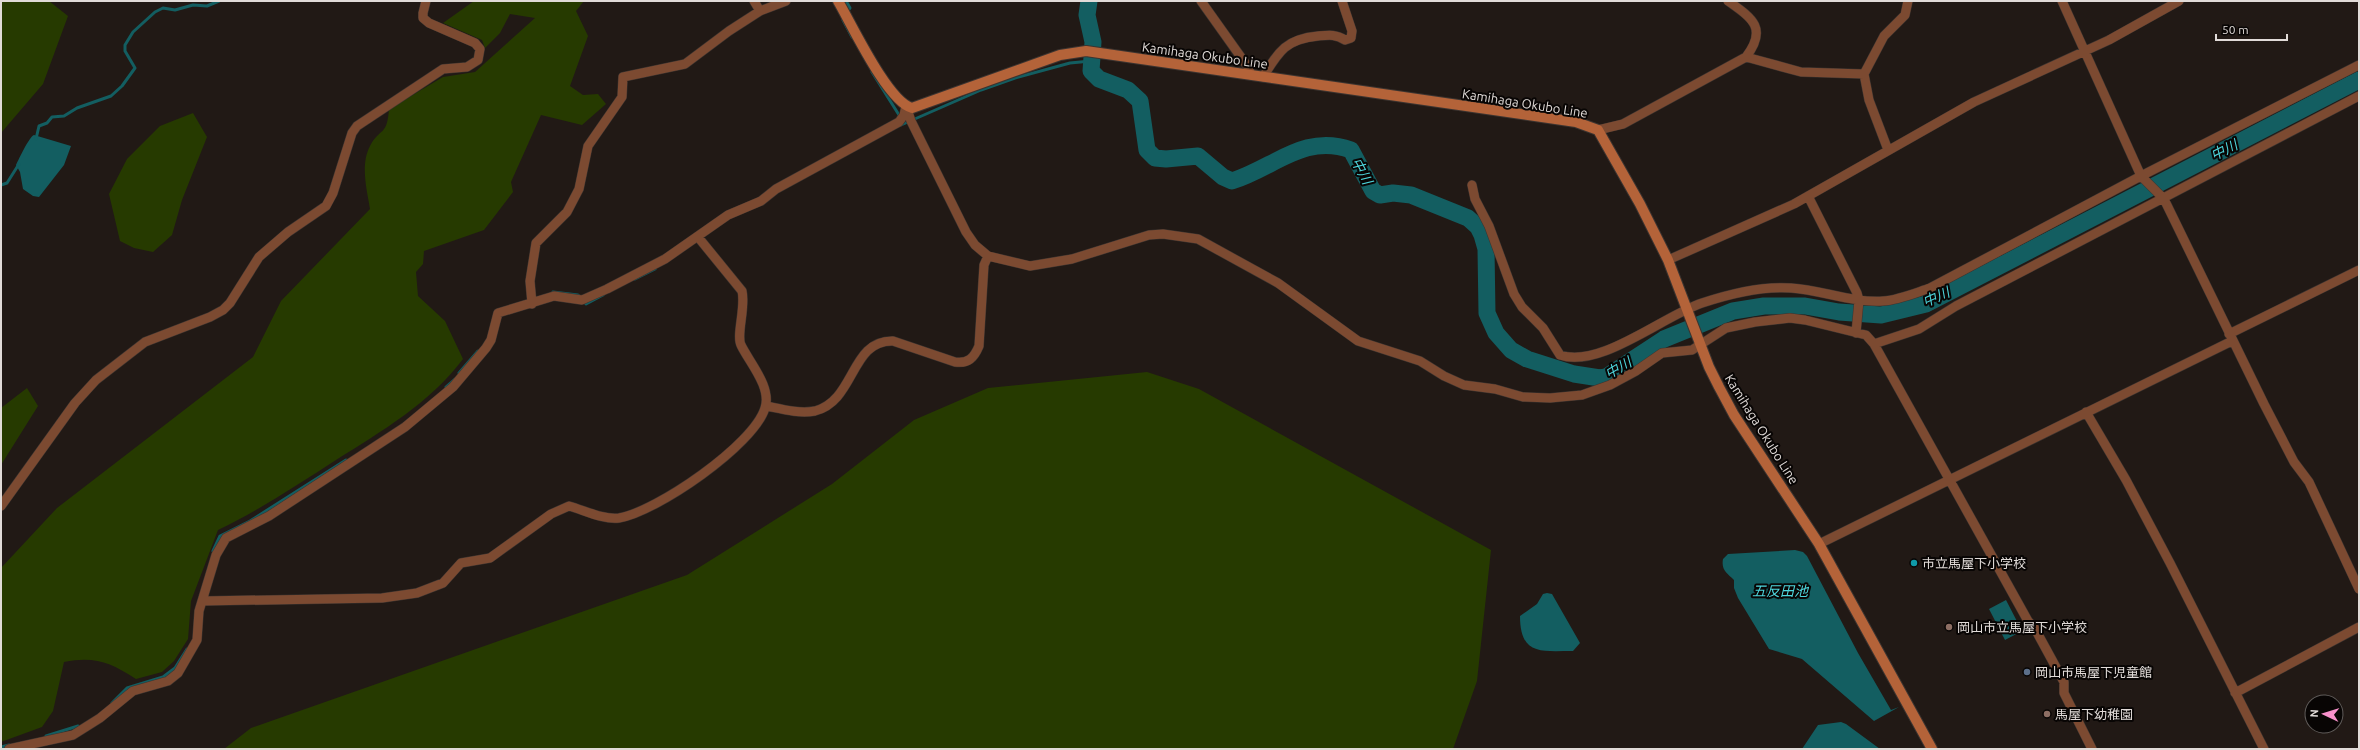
<svg xmlns="http://www.w3.org/2000/svg" width="2360" height="750" font-family="Ubuntu,'Noto Sans JP',sans-serif">
	<rect width="100%" height="100%" fill="#211915"/>
	<path fill="#263a00" d="M1 1H49L68 16 43 84 1 133Z
		M474 1H584L576 11 588 36 570 86 583 95 598 94 606 104 582 125 541 115 511 182 513 192 484 230 424 251 423 264 416 272 418 296 445 321 463 359C430 403 382 431 336 460 297 485 260 510 218 530L191 601 188 639 174 661 162 672 136 679C110 662 94 656 64 662L53 711 42 727 1 742V568L57 508 253 357 281 301 370 209C367 190 360 165 370 146 380 127 387 137 389 109L443 77 475 72 535 18 510 14 500 33 485 48 482 40 443 23Z
		M193 113 207 137 182 200 172 235 153 252 134 248 120 241 109 194 127 159 160 126Z
		M1147 372 1199 389 1491 550 1477 681 1453 749H224L251 728 687 575 832 484 914 420 988 388Z
		M27 388 38 406 1 465V408Z"/>
	<path fill="#135e61" d="M34 135 71 146 64 165 39 197 33 196 23 189 20 172 16 165C19 159 29 137 34 135Z
		M1795 550 1803 552 1807 556 1858 653 1891 710 1899 707 1874 721 1802 659 1769 649 1738 598 1734 588V580C1727 573 1721 570 1723 559L1728 554Z
		M1547 593 1552 594 1580 643 1573 651C1542 651 1520 656 1520 616L1537 604 1543 594Z
		M2006 600 2022 631 2005 640 1989 609Z
		M1841 722 1846 724 1880 749H1802L1818 725Z"/>
	<g fill="none" stroke-linecap="round" stroke-linejoin="round">
		<path stroke="#135e61" stroke-width="3" d="M846 1 850 8 848 11
			M843 20 852 37
			M872 72 899 115
			M901 125 981 90 1015 78 1070 63 1091 61
			M36 139 39 126 47 123 52 117 64 116 77 108 111 96 122 86 135 68 125 51V45L133 32 155 12 163 8 175 10 193 5 207 6 219 1
			M1 185 7 183 19 164
			M635 279 655 269
			M553 292 578 295 580 297
			M584 301 586 304 603 295
			M459 373 478 351
			M446 387 455 379
			M213 551 220 536 250 521 346 460
			M112 703 127 688 163 677 175 668 187 649
			M46 736 78 726
			M1 747 9 745"/>
		<path stroke="#135e61" stroke-width="17" d="M1089 1 1087 15 1093 42 1091 71 1099 79 1128 90 1140 101 1147 150 1155 158 1166 159 1198 156 1223 177 1232 181C1274 168 1304 133 1351 150L1373 191 1380 195 1393 193 1411 195 1468 218 1478 227 1482 235 1486 249 1487 313 1496 333 1511 350 1527 359 1574 374 1600 378 1606 377 1664 339 1733 311 1764 306H1805L1839 312 1881 315 1926 304 2359 80"/>
		<g stroke="#3c3430" stroke-width="10">
			<path id="minor" d="M754 1 760 11
				M1201 1 1248 67 1251 75
				M2062 1 2141 176 2164 199 2264 404 2294 462 2309 482 2359 589
				M1746 57 1801 72 1864 74
				M1263 77C1279 51 1286 39 1318 36 1329 35 1336 34 1345 40L1351 38 1352 31 1342 1
				M906 106 911 121 966 232 975 245 988 256 1030 266 1072 259 1149 235 1163 234 1198 239 1278 283 1358 341 1420 361 1444 376 1464 385 1495 389 1523 397 1550 398 1582 395 1610 385 1636 371 1662 353 1692 350 1726 328 1755 322 1790 318 1805 320 1866 335 1874 344 2028 621 2034 627 2064 682V693L2092 749
				M1598 130 1623 124 1746 57C1768 28 1752 18 1728 1
				M1888 150 1869 100 1864 74 1884 36 1905 15 1908 1
				M1472 185 1475 199 1489 226 1514 294 1522 307 1543 328 1560 355C1600 369 1663 316 1702 303 1729 294 1761 286 1791 288 1822 290 1852 303 1883 301 1899 300 1915 293 1930 288L2141 176 2359 65
				M1808 196 1857 293 1859 300 1856 333
				M1668 260 1794 204 1974 102 2109 40 2179 1
				M532 304 530 281 536 243 567 212 579 189 588 146 622 97 623 77 685 64 729 31 760 11 786 1
				M2229 334 2359 270
				M1874 344 1919 329 1956 306 2359 96
				M766 406C781 409 799 414 815 411 856 400 850 340 893 341L955 362C968 364 974 358 979 346L984 265 988 256
				M2086 412 2126 480 2170 563 2264 749
				M1 506 75 403 96 380 145 342 210 317 223 310 230 303 259 257 288 232 326 206 333 193 352 133 357 126 443 69 467 67 478 60 480 49 475 43 429 23 423 18V13L426 1
				M1819 544 2232 341
				M203 601 382 598 417 593 443 583 461 563 490 558 551 514 569 506C584 510 603 520 619 518 656 512 754 445 765 408 772 387 749 362 741 345 736 335 746 307 742 291L698 237
				M2235 693 2359 627
				M9 749 73 735 100 718 133 691 168 681 178 673 197 640 199 611 216 555 226 538 269 516 405 427 453 387 486 348 491 340 498 313 554 296 582 300 607 289 665 259 728 215 761 201 776 189 899 122 904 115 906 106"/>
		</g>
		<g stroke="#3c3430" stroke-width="12">
			<path id="secondary" d="M838 1C852 25 888 102 912 108L1060 55 1086 51 1576 122 1598 130 1640 204 1668 260 1709 367 1719 387 1734 415 1819 544 1932 749"/>
		</g>
		<use href="#minor" stroke="#7c4a31" stroke-width="9"/>
		<use href="#secondary" stroke="#b46339" stroke-width="10"/>
	</g>
	<circle fill="#0f9aa8" stroke="#080504" stroke-width="1.5" cx="1914" cy="563" r="4"/>
	<g fill="#8d6e63" stroke="#080504" stroke-width="1.5">
		<circle cx="1949" cy="627" r="4"/>
		<circle cx="2047" cy="714" r="4"/>
	</g>
	<circle fill="#5c6f8a" stroke="#080504" stroke-width="1.5" cx="2027" cy="672" r="4"/>
	<g text-anchor="middle" dominant-baseline="central" stroke-width="4" stroke-linejoin="round" paint-order="stroke">
		<g font-size="13" fill="#e1dbd8" stroke="#080504">
			<text transform="translate(1205 55) rotate(8)">Kamihaga Okubo Line</text>
			<text transform="translate(1525 103) rotate(9)">Kamihaga Okubo Line</text>
			<text transform="translate(1762 429) rotate(58)">Kamihaga Okubo Line</text>
		</g>
		<g font-size="13" fill="#e1dbd8" stroke="#080504" text-anchor="start">
			<text x="1922" y="563">市立馬屋下小学校</text>
			<text x="1957" y="627">岡山市立馬屋下小学校</text>
			<text x="2035" y="672">岡山市馬屋下児童館</text>
			<text x="2055" y="714">馬屋下幼稚園</text>
		</g>
		<g font-size="14" font-style="italic" fill="#4ed5dc" stroke="#080504">
			<text transform="translate(2224 150) rotate(-27)">中川</text>
			<text transform="translate(1362 171) rotate(62)">中川</text>
			<text transform="translate(1936 297) rotate(-24)">中川</text>
			<text transform="translate(1618 368) rotate(-30)">中川</text>
			<text x="1780" y="591">五反田池</text>
		</g>
	</g>
	<rect width="2360" height="750" fill="none" stroke="#e1dbd8" stroke-width="4"/>
	<g transform="translate(2324 714) rotate(274)"><circle r="19" fill="#080504" stroke="#5f5b59"/>
	<path d="M0-3L7 15L0 10L-7 15Z" fill="#f890cb"/>
	<text y="-6" font-size="11" font-weight="bold" text-anchor="middle" fill="#e1dbd8">N</text>
	</g>
	<path d="M2216 34v6h71v-6" fill="none" stroke="#e1dbd8" stroke-width="2"/>
	<text x="2222" y="34" font-size="12" fill="#e1dbd8" stroke="#080504" stroke-width="3" paint-order="stroke">50 m</text>
</svg>
